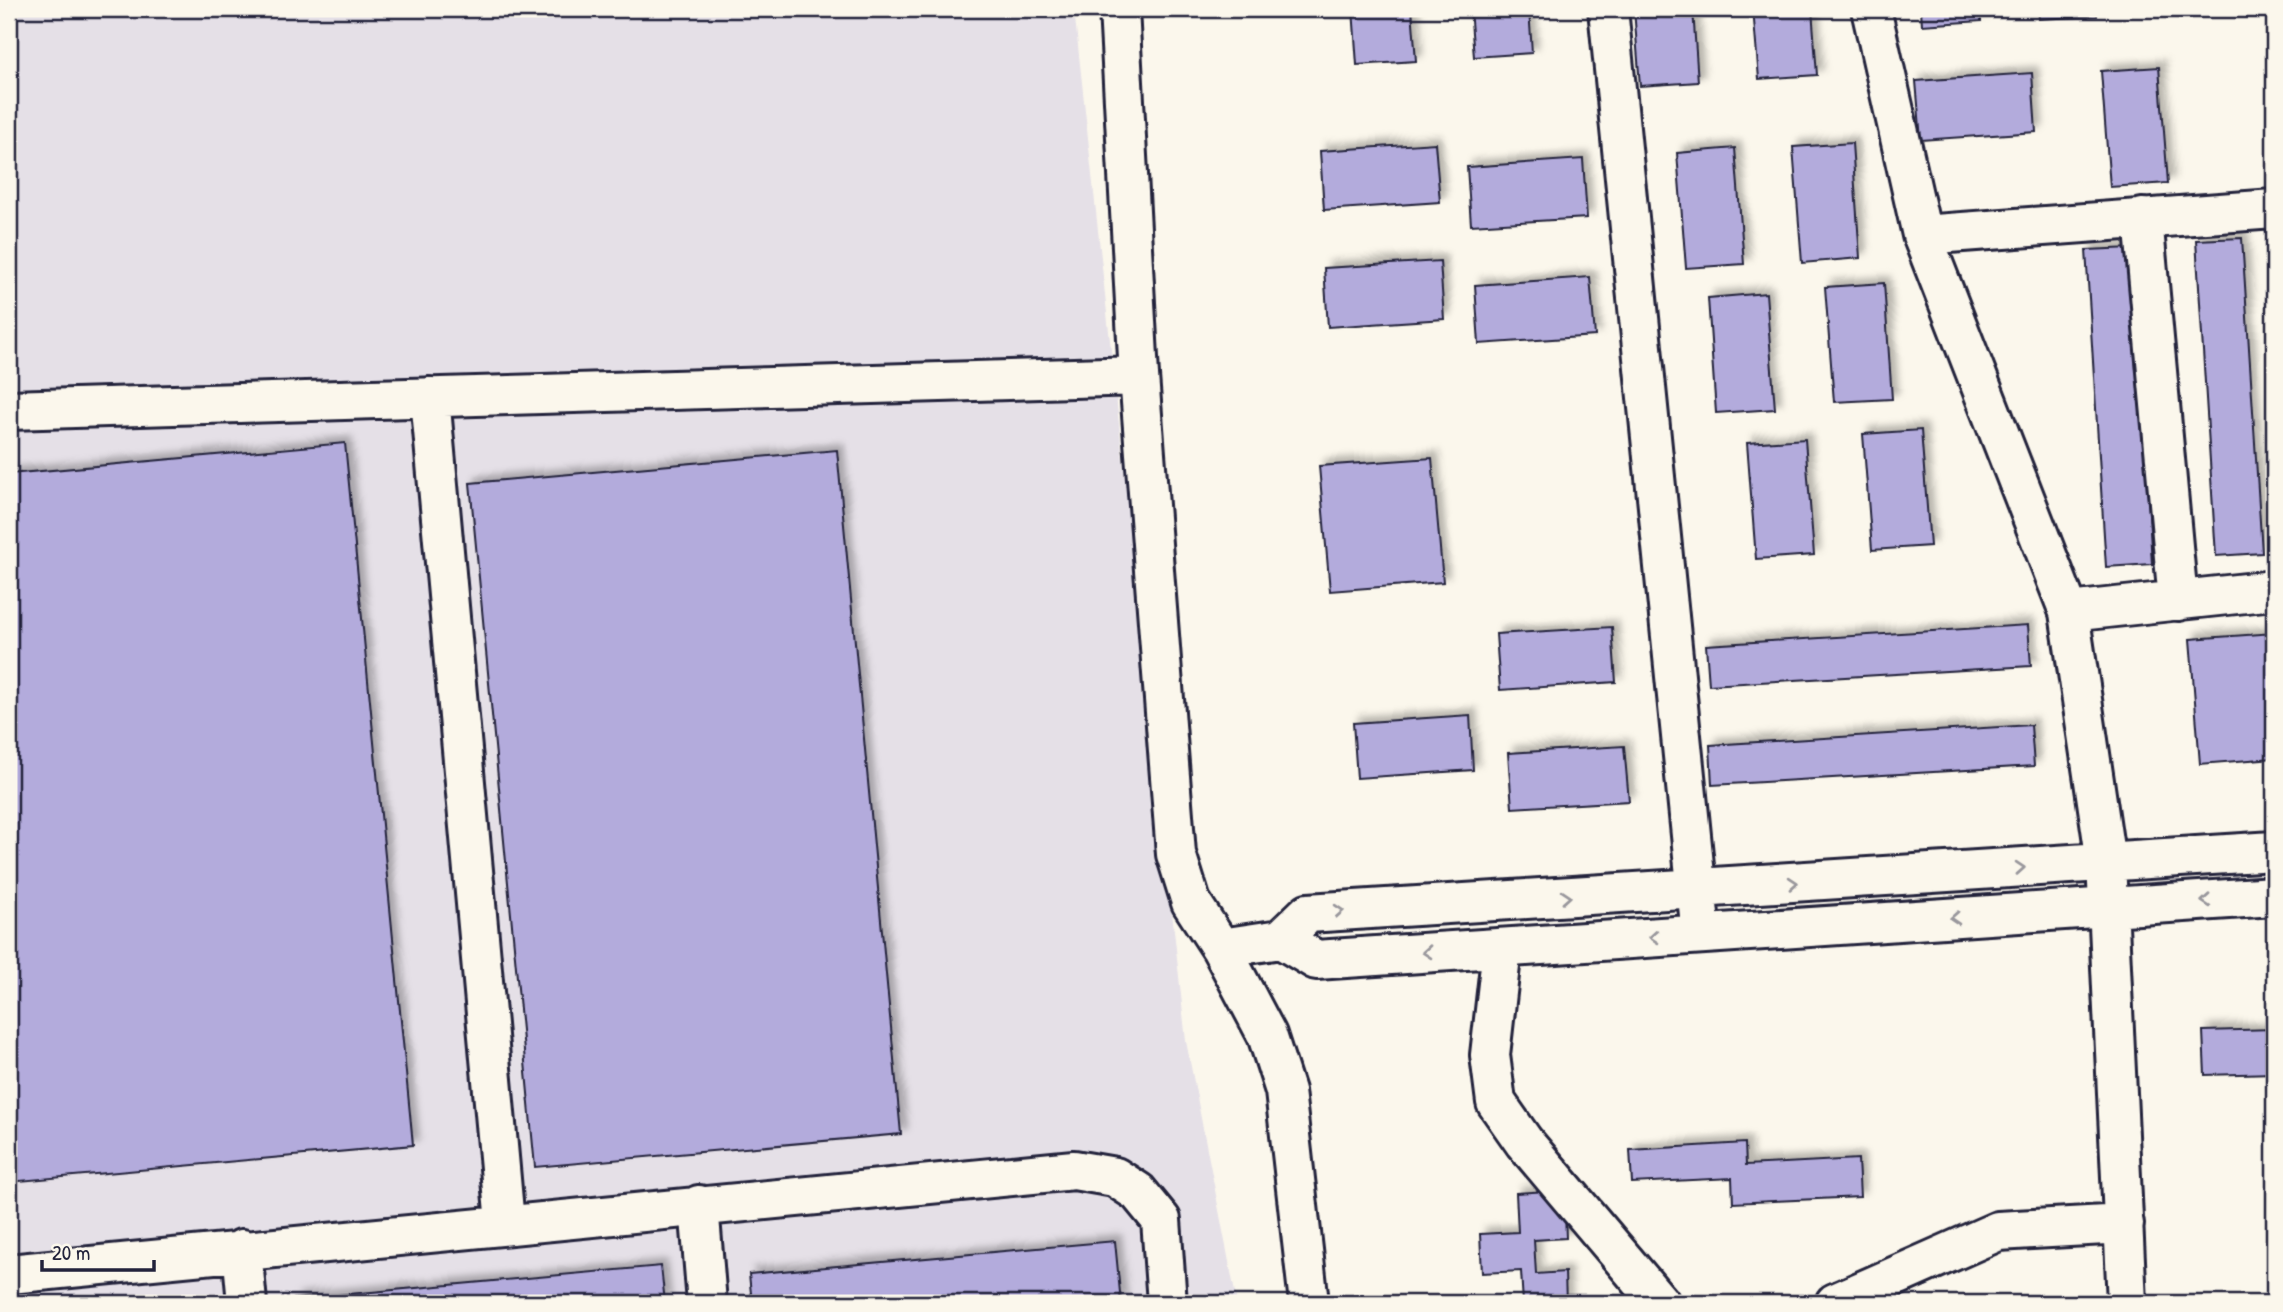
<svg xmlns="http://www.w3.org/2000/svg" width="2283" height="1312" font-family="'Patrick Hand',sans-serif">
	<defs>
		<filter id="shadow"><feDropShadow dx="6" dy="-6" stdDeviation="3.5" flood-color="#0004"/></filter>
	</defs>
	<rect width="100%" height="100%" fill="#fbf7ec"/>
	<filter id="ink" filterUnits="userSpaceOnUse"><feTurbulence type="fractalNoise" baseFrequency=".0143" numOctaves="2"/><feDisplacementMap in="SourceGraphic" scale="14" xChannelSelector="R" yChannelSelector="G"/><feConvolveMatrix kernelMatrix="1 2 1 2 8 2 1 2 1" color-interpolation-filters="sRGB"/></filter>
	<g filter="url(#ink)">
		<path fill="#e5e0e7" d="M9 9H1074L1186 1041 1237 1303H9Z"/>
		<path fill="#b3abdc" stroke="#22223b" stroke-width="2" filter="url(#shadow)" d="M1353 9H1412L1416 61 1357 65Z
			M1470 9H1529L1532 53 1474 57Z
			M1634 9H1693L1698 82 1640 86Z
			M1753 9H1812L1817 75 1759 79Z
			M1921 9H1980L1981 21 1922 25Z
			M2038 9H2097V16L2039 19Z
			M2159 67 2168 183 2110 187 2101 71Z
			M2032 73 2036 132 1921 140 1916 81Z
			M1435 143 1440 202 1324 210 1320 151Z
			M1852 143 1860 258 1802 263 1793 147Z
			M1735 148 1744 264 1686 268 1677 153Z
			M1583 159 1587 218 1471 225 1467 167Z
			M2242 238 2262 553 2216 556 2196 240Z
			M2133 248 2152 564 2106 567 2086 250Z
			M1440 261 1444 319 1328 327 1324 268Z
			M1590 277 1595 336 1479 344 1475 285Z
			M1884 283 1892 399 1834 402 1825 287Z
			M1766 293 1775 409 1716 413 1708 298Z
			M1921 430 1930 546 1872 550 1863 434Z
			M1805 439 1814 555 1756 559 1747 443Z
			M345 443 413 1145 9 1182V474Z
			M837 450 901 1134 535 1167 470 483Z
			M1432 458 1443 582 1330 591 1319 466Z
			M2028 625 2031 666 1709 685 1706 645Z
			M1612 627 1616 682 1500 690 1496 634Z
			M2274 633V758L2200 764 2190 639Z
			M1470 715 1473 770 1357 778 1353 723Z
			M2031 725 2034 766 1712 785 1710 745Z
			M1624 746 1629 801 1512 808 1508 753Z
			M2274 1029V1073L2205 1075 2203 1031Z
			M1745 1143 1746 1165 1858 1159 1860 1197 1733 1203 1732 1178 1632 1183 1630 1150Z
			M1564 1190 1566 1238 1534 1240 1536 1274 1565 1272 1566 1303H1523L1521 1271 1482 1273 1480 1234 1518 1232 1516 1193Z
			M1115 1241 1121 1303H752L749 1274Z
			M661 1266 665 1303H295L294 1299Z"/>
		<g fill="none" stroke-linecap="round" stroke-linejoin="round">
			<g stroke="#22223b" stroke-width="44">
				<path id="minor" d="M1119 9 1139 376 1176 854 1191 902 1221 948 1267 1035 1285 1091 1309 1303
					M1608 9 1699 915
					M1871 9 1922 235 2069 612 2106 862 2127 1303
					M2143 218 2178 601
					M1922 235 2274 209
					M430 397 505 1223
					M9 410 1139 376
					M2069 612 2274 590
					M1281 939 1316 960 2274 896
					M1221 948 1281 939 1308 913 2274 851
					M1502 948 1490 1055 1496 1102 1524 1142 1660 1303
					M699 1205 707 1303
					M242 1249 247 1303
					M9 1274 1074 1170 1115 1177 1138 1192 1161 1220 1167 1303
					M1835 1303 1998 1231 2124 1224"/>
			</g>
			<use href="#minor" stroke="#fbf7ec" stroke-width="38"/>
		</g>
		<defs><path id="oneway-chevron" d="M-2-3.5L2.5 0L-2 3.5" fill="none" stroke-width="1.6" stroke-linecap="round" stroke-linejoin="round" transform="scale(1.75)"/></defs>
		<g stroke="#99979c">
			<use href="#oneway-chevron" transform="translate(2020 868) rotate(-4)"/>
			<use href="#oneway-chevron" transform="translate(1793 883) rotate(-4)"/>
			<use href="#oneway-chevron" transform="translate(1566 897) rotate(-4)"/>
			<use href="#oneway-chevron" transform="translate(2206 901) rotate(176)"/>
			<use href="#oneway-chevron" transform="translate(1339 911) rotate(-4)"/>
			<use href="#oneway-chevron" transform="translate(1955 918) rotate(176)"/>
			<use href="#oneway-chevron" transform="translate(1654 937) rotate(176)"/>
			<use href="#oneway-chevron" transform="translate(1427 952) rotate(176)"/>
		</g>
	</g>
	<rect width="2283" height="1312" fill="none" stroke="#fbf7ec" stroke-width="35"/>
	<rect x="18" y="18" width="2248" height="1277" fill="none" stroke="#22223b" stroke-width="2.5" filter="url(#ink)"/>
	<path d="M42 1260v10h112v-10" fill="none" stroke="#22223b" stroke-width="3.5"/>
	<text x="52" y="1260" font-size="21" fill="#22223b" stroke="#fbf7ec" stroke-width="5" paint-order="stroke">20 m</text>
</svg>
